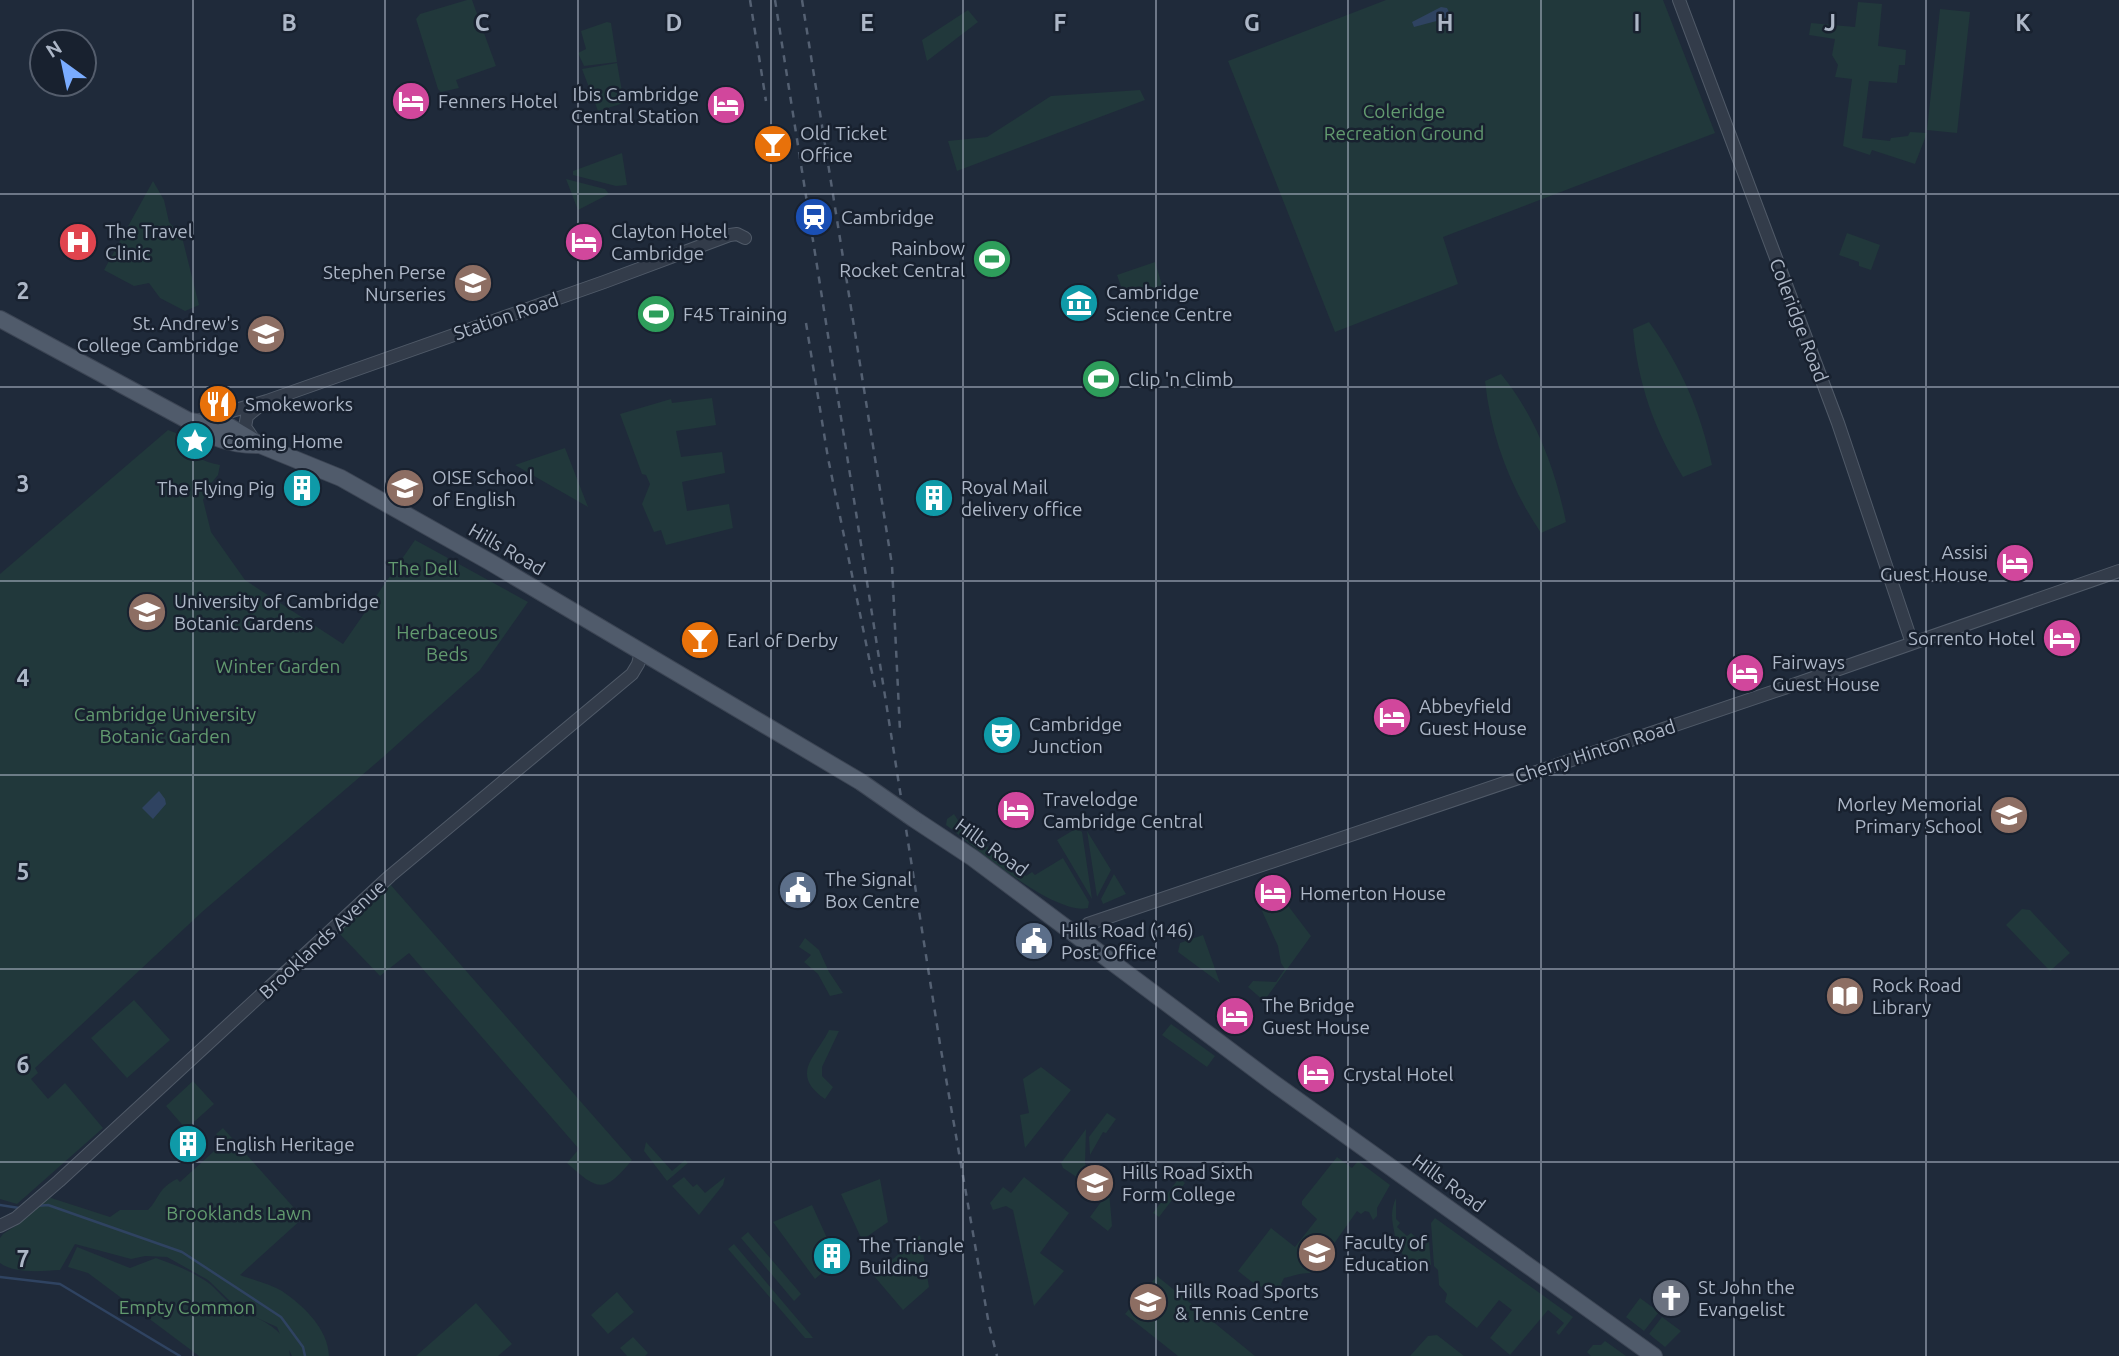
<svg xmlns="http://www.w3.org/2000/svg" width="2119" height="1356" font-family="Ubuntu,sans-serif">
	<rect width="100%" height="100%" fill="#1f2a3a"/>
	<path fill="#21383b" d="M467 0H472L496 66 456 80 459 88 441 92 438 89 416 19 420 14Z
		M1386 0H1663L1715 133 1443 237 1458 284 1335 332 1228 61Z
		M1858 2 1882 4 1878 46 1906 50 1905 65H1899L1897 83 1869 81 1862 138 1890 141 1891 138 1908 136 1910 132 1927 133 1915 164 1872 150 1870 155 1843 146 1852 79 1835 77 1838 65 1832 55 1835 39 1809 35 1811 23 1855 27Z
		M1940 9 1970 12 1957 133 1927 130Z
		M968 10 978 22 927 61 922 40Z
		M607 22 611 23 617 62 584 66 578 53 586 49 581 31Z
		M617 63 624 103 598 111 582 69Z
		M1140 90 1145 100 957 171 948 141 987 137 1051 96Z
		M622 153 627 185 616 186 573 175V171Z
		M566 179 605 189 609 194 578 210Z
		M153 181 164 200 169 222 182 237 199 305 185 311 160 298 149 283 134 286 104 270Z
		M1847 233 1880 245 1871 270 1859 266V262L1839 255Z
		M1155 262 1162 285 1125 298 1117 275Z
		M1649 322C1682 368 1700 410 1712 465L1683 477C1654 429 1638 384 1633 329Z
		M1501 374C1536 417 1555 468 1566 522L1541 533C1510 487 1491 437 1485 381Z
		M712 398 716 425 676 431 681 457 722 452 725 473 682 482 687 511 729 504 733 528 666 545 661 530 654 532 642 504 650 484 646 475 642 474 620 414 671 399 672 403Z
		M168 430 181 435C187 455 201 461 220 465L218 475 208 487 203 500 211 532 245 580 343 644 415 540 528 602 480 670 382 758 202 912 35 1068 38 1073 31 1079 48 1099 65 1083 103 1128 17 1204 0 1199V574Z
		M565 448 588 507 515 465Z
		M954 814 963 828 1026 876 1032 872 1035 875 1063 858 1089 902 1088 908C1054 916 975 847 946 825L947 819Z
		M1077 828 1082 832 1092 899 1057 840Z
		M1087 831 1111 870 1097 897Z
		M1114 874 1126 894 1103 904 1101 899Z
		M389 883 632 1160C604 1194 598 1191 567 1163L579 1149 409 953 380 976 337 931Z
		M1279 903H1286L1311 936 1264 1001 1248 987 1253 981 1276 982 1285 969 1281 963 1278 946 1262 911 1266 907Z
		M2022 909 2030 910 2070 953 2050 971 2006 925Z
		M1203 935 1220 983 1178 952 1180 943Z
		M805 938 819 950 829 972 843 993 830 996 818 974 804 962 811 955 799 947Z
		M134 1000 170 1040 127 1078 91 1038Z
		M1171 1024 1215 1056 1207 1067 1162 1035Z
		M829 1030 839 1031 822 1067V1076L833 1087 825 1099C789 1074 816 1057 829 1030Z
		M1041 1067 1071 1090 1025 1148 1020 1115 1029 1113 1023 1079Z
		M193 1081 214 1104 186 1129 166 1106Z
		M1107 1113 1116 1119 1106 1133 1103 1132 1090 1155 1089 1137Z
		M223 1128 303 1218 240 1275C253 1280 270 1284 282 1291 304 1306 328 1329 329 1356H292L289 1350 290 1356H199L88 1273 68 1267 77 1247 130 1268 156 1258C175 1265 194 1272 210 1284 218 1291 225 1300 234 1306 248 1315 270 1322 280 1334L277 1327 255 1317 231 1302 208 1280 167 1257 145 1256 131 1259 75 1244 60 1270C42 1271 15 1274 0 1263V1238L3 1234 20 1223 48 1197 110 1217 120 1210H148C160 1198 157 1189 177 1179L180 1182 223 1143 216 1134Z
		M1086 1129 1085 1164 1089 1168 1081 1180 1063 1168 1061 1163Z
		M646 1142 672 1171 685 1160 688 1163 667 1181 644 1151Z
		M1337 1157 1352 1168 1358 1161 1390 1185 1377 1208V1216L1373 1220 1369 1212 1365 1211 1361 1214 1357 1211 1331 1248 1317 1251 1315 1248 1309 1252C1312 1259 1316 1265 1310 1273 1300 1273 1293 1276 1284 1278L1281 1284 1284 1293 1276 1303 1270 1298 1274 1293 1252 1282 1238 1271 1271 1228 1295 1247 1317 1219 1302 1205V1201Z
		M684 1177 693 1187 697 1184 705 1193 725 1177 723 1185 699 1215 672 1186Z
		M1024 1177 1069 1213 1040 1253 1064 1271 1034 1306 1013 1210 1006 1206 993 1210 990 1203 1003 1187 1011 1193Z
		M1179 1178 1185 1183 1159 1217 1153 1213Z
		M880 1179 888 1222 862 1240 841 1194Z
		M1109 1191 1112 1226 1108 1231 1090 1217Z
		M1396 1198V1219L1400 1223 1397 1227 1407 1236 1411 1233 1425 1245 1429 1241 1431 1265 1418 1268 1396 1248C1396 1228 1387 1218 1396 1198Z
		M812 1205 837 1260 815 1279 773 1222Z
		M1435 1218 1573 1317 1559 1335 1556 1332 1564 1323 1548 1310 1510 1355 1490 1338 1512 1310 1499 1300 1477 1328 1445 1302 1447 1294 1439 1285 1438 1270 1434 1266 1431 1223Z
		M748 1232 801 1294 794 1301 741 1238Z
		M920 1235 929 1287 903 1310 874 1276Z
		M734 1244 810 1334 813 1338H805L728 1249Z
		M1157 1276 1255 1356H1178L1125 1314Z
		M617 1292 634 1312 608 1334 591 1315Z
		M1640 1298 1659 1312 1644 1331 1626 1317Z
		M476 1303 512 1344 498 1356H416Z
		M1662 1317 1681 1331 1665 1347 1649 1334Z
		M1437 1335 1464 1356H1410L1428 1336Z
		M633 1337 648 1353 645 1356H627L620 1348Z
		M1605 1341 1626 1356H1591L1587 1352 1593 1345H1601Z"/>
	<path fill="#2f4361" d="M1441 7 1447 8 1450 14 1444 19 1414 27 1412 22Z
		M159 791 165 799 166 804 153 819 142 808Z"/>
	<g fill="none" stroke-linecap="round" stroke-linejoin="round">
		<path stroke="#2f4361" stroke-width="2.5" d="M0 1205 19 1208
			M36 1206 48 1205 182 1252 281 1317 303 1347 305 1356
			M0 1277 60 1284 180 1356"/>
		<g stroke="#505a68" stroke-width="14">
			<path id="tertiary" d="M1679 0 1838 423 1912 643
				M200 420 267 401 604 282 730 235 737 234 745 238
				M254 440 245 427 247 416 258 407
				M1074 936 1088 924 1796 684 2119 571
				M0 1226 16 1218 59 1181 390 876 632 674 638 664 641 652"/>
		</g>
		<g stroke="#3c4554" stroke-width="18">
			<path id="primary" d="M0 319 189 421C210 438 230 445 257 445
				M189 421 230 427 260 445 341 478 490 562 861 782
				M914 819 973 858 1272 1082 1654 1356"/>
		</g>
		<use href="#tertiary" stroke="#333c4a" stroke-width="12"/>
		<use href="#primary" stroke="#505b6b" stroke-width="16"/>
		<path stroke="#546072" stroke-width="2.5" stroke-dasharray="7 7" stroke-linecap="butt" d="M750 0 766 101
			M775 0 940 1044 989 1325 997 1356
			M802 0 892 565 900 731
			M806 323 828 458 875 687"/>
		<g stroke="#3c4554" stroke-width="18" stroke-linecap="butt">
			<path id="primary-bridge" d="M861 782 914 819"/>
		</g>
		<use href="#primary-bridge" stroke="#505b6b" stroke-width="16"/>
	</g>
	<path fill="none" stroke="#adb7c7" stroke-width="2" stroke-opacity="0.55" d="M193 0V1356M385 0V1356M578 0V1356M771 0V1356M963 0V1356M1156 0V1356M1348 0V1356M1541 0V1356M1734 0V1356M1926 0V1356M0 194H2119M0 387H2119M0 581H2119M0 775H2119M0 969H2119M0 1162H2119"/>
	<defs>
		<g id="hotel-disc" transform="scale(2.0125)"><circle r="9.5" fill="#d1479c" stroke="#18212f"/><path d="M-6-4.5h1.5V1H6V5H4.5V3h-9V5H-6ZM-4 0a1.8 1.8 0 1 1 3.6 0ZM.5 0V-2.5h3Q6-2.5 6 0Z" fill="#fff"/></g>
		<g id="bar-disc" transform="scale(2.0125)"><circle r="9.5" fill="#e8710a" stroke="#18212f"/><path d="M-6-5H6L.8 .8V4.5H3.5V6h-7V4.5H-.8V.8Z" fill="#fff"/></g>
		<g id="station-disc" transform="scale(2.0125)"><circle r="9.5" fill="#1a4fb4" stroke="#18212f"/><path d="M-3-6H3Q5-6 5-4V2Q5 4 3 4L4.5 6H3L1.5 4h-3L-3 6H-4.5L-3 4Q-5 4-5 2V-4Q-5-6-3-6ZM-3.5-4v3h7v-3ZM-3.5 1v1.5H-2V1ZM2 1v1.5H3.5V1Z" fill="#fff"/></g>
		<g id="hospital-disc" transform="scale(2.0125)"><circle r="9.5" fill="#e0444e" stroke="#18212f"/><path d="M-5-5h3v3.5h4V-5h3V5h-3V1.5h-4V5h-3Z" fill="#fff"/></g>
		<g id="stadium-disc" transform="scale(2.0125)"><circle r="9.5" fill="#2e9e5b" stroke="#18212f"/><path d="M0-5a6.5 5 0 1 0 0 10a6.5 5 0 1 0 0-10ZM-3.5-1.8h7v3.6h-7Z" fill="#fff"/></g>
		<g id="school-disc" transform="scale(2.0125)"><circle r="9.5" fill="#8d6e63" stroke="#18212f"/><path d="M0-5L7-2L0 1L-7-2ZM-4 1L0 2.5L4 1V4Q0 6-4 4Z" fill="#fff"/></g>
		<g id="museum-disc" transform="scale(2.0125)"><circle r="9.5" fill="#0f9aa8" stroke="#18212f"/><path d="M0-6L6-3V-2H-6V-3ZM-5-1h2V3h-2ZM-1-1h2V3h-2ZM3-1h2V3H3ZM-6 4H6V6H-6Z" fill="#fff"/></g>
		<g id="restaurant-disc" transform="scale(2.0125)"><circle r="9.5" fill="#e8710a" stroke="#18212f"/><path d="M-5-6h1v4h1v-4h1v4h1v-4h1v5L-1.5 .5V6h-2V.5L-5-1ZM5-6V6H3V1.5H1.5Q1.5-4 5-6Z" fill="#fff"/></g>
		<g id="sight-disc" transform="scale(2.0125)"><circle r="9.5" fill="#0f9aa8" stroke="#18212f"/><path d="M0-6L1.8-2.2L6-1.7L2.9 1.2L3.7 5.4L0 3.3L-3.7 5.4L-2.9 1.2L-6-1.7L-1.8-2.2Z" fill="#fff"/></g>
		<g id="building-disc" transform="scale(2.0125)"><circle r="9.5" fill="#0f9aa8" stroke="#18212f"/><path d="M-4-6H4V6H1V3H-1V6H-4ZM-2.5-4.3h1.7v1.8h-1.7ZM.8-4.3h1.7v1.8H.8ZM-2.5-1h1.7V.8h-1.7ZM.8-1h1.7V.8H.8Z" fill="#fff"/></g>
		<g id="university-disc" transform="scale(2.0125)"><circle r="9.5" fill="#8d6e63" stroke="#18212f"/><path d="M0-5L7-2L0 1L-7-2ZM-4 1L0 2.5L4 1V4Q0 6-4 4Z" fill="#fff"/></g>
		<g id="theatre-disc" transform="scale(2.0125)"><circle r="9.5" fill="#0f9aa8" stroke="#18212f"/><path d="M-5-5.5Q0-4 5-5.5V0Q5 5 0 6Q-5 5-5 0ZM-3.3-2.5H-1v1.5H-3.3ZM1-2.5H3.3v1.5H1ZM-2.8 1Q0 5.5 2.8 1Z" fill="#fff"/></g>
		<g id="civic-disc" transform="scale(2.0125)"><circle r="9.5" fill="#5c6f8a" stroke="#18212f"/><path d="M-.6-6.5H3V-4.5H.6V-3L4-1V1h2V6H-6V1h2V-1L-.6-3ZM-1.2 2.5V6h2.4V2.5Z" fill="#fff"/></g>
		<g id="library-disc" transform="scale(2.0125)"><circle r="9.5" fill="#8d6e63" stroke="#18212f"/><path d="M-6-4Q-3-5.5-.7-3.5V5Q-3 3-6 4ZM6-4Q3-5.5 .7-3.5V5Q3 3 6 4Z" fill="#fff"/></g>
		<g id="church-disc" transform="scale(2.0125)"><circle r="9.5" fill="#6b7280" stroke="#18212f"/><path d="M-1.2-6h2.4v3.5h3.3v2.4h-3.3V6h-2.4V-.1h-3.3v-2.4h3.3Z" fill="#fff"/></g>
	</defs>
	<g fill-rule="evenodd">
		<use href="#hotel-disc" x="411" y="101"/>
		<use href="#hotel-disc" x="726" y="105"/>
		<use href="#bar-disc" x="773" y="144"/>
		<use href="#station-disc" x="814" y="217"/>
		<use href="#hospital-disc" x="78" y="242"/>
		<use href="#hotel-disc" x="584" y="242"/>
		<use href="#stadium-disc" x="992" y="259"/>
		<use href="#school-disc" x="473" y="283"/>
		<use href="#museum-disc" x="1079" y="303"/>
		<use href="#stadium-disc" x="656" y="314"/>
		<use href="#school-disc" x="266" y="334"/>
		<use href="#stadium-disc" x="1101" y="379"/>
		<use href="#restaurant-disc" x="218" y="404"/>
		<use href="#sight-disc" x="195" y="441"/>
		<use href="#building-disc" x="302" y="488"/>
		<use href="#university-disc" x="405" y="488"/>
		<use href="#building-disc" x="934" y="498"/>
		<use href="#hotel-disc" x="2015" y="563"/>
		<use href="#university-disc" x="147" y="612"/>
		<use href="#hotel-disc" x="2062" y="638"/>
		<use href="#bar-disc" x="700" y="640"/>
		<use href="#hotel-disc" x="1745" y="673"/>
		<use href="#hotel-disc" x="1392" y="717"/>
		<use href="#theatre-disc" x="1002" y="735"/>
		<use href="#hotel-disc" x="1016" y="810"/>
		<use href="#school-disc" x="2009" y="815"/>
		<use href="#civic-disc" x="798" y="890"/>
		<use href="#hotel-disc" x="1273" y="893"/>
		<use href="#civic-disc" x="1034" y="941"/>
		<use href="#library-disc" x="1845" y="996"/>
		<use href="#hotel-disc" x="1235" y="1016"/>
		<use href="#hotel-disc" x="1316" y="1074"/>
		<use href="#building-disc" x="188" y="1144"/>
		<use href="#university-disc" x="1095" y="1183"/>
		<use href="#university-disc" x="1317" y="1253"/>
		<use href="#building-disc" x="832" y="1256"/>
		<use href="#church-disc" x="1671" y="1298"/>
		<use href="#university-disc" x="1148" y="1302"/>
	</g>
	<g text-anchor="middle" dominant-baseline="central" stroke-width="5" stroke-linejoin="round" paint-order="stroke">
		<g font-size="19" fill="#adb7c7" stroke="#18212f" text-anchor="start">
			<text x="699" y="94" text-anchor="end">Ibis Cambridge<tspan x="699" dy="22">Central Station</tspan></text>
			<text x="438" y="101">Fenners Hotel</text>
			<text x="800" y="133">Old Ticket<tspan x="800" dy="22">Office</tspan></text>
			<text x="841" y="217">Cambridge</text>
			<text x="105" y="231">The Travel<tspan x="105" dy="22">Clinic</tspan></text>
			<text x="611" y="231">Clayton Hotel<tspan x="611" dy="22">Cambridge</tspan></text>
			<text x="965" y="248" text-anchor="end">Rainbow<tspan x="965" dy="22">Rocket Central</tspan></text>
			<text x="446" y="272" text-anchor="end">Stephen Perse<tspan x="446" dy="22">Nurseries</tspan></text>
			<text x="1106" y="292">Cambridge<tspan x="1106" dy="22">Science Centre</tspan></text>
			<text x="683" y="314">F45 Training</text>
			<text x="239" y="323" text-anchor="end">St. Andrew's<tspan x="239" dy="22">College Cambridge</tspan></text>
			<text x="1128" y="379">Clip 'n Climb</text>
			<text x="245" y="404">Smokeworks</text>
			<text x="222" y="441">Coming Home</text>
			<text x="432" y="477">OISE School<tspan x="432" dy="22">of English</tspan></text>
			<text x="961" y="487">Royal Mail<tspan x="961" dy="22">delivery office</tspan></text>
			<text x="275" y="488" text-anchor="end">The Flying Pig</text>
			<text x="1988" y="552" text-anchor="end">Assisi<tspan x="1988" dy="22">Guest House</tspan></text>
			<text x="174" y="601">University of Cambridge<tspan x="174" dy="22">Botanic Gardens</tspan></text>
			<text x="2035" y="638" text-anchor="end">Sorrento Hotel</text>
			<text x="727" y="640">Earl of Derby</text>
			<text x="1772" y="662">Fairways<tspan x="1772" dy="22">Guest House</tspan></text>
			<text x="1419" y="706">Abbeyfield<tspan x="1419" dy="22">Guest House</tspan></text>
			<text x="1029" y="724">Cambridge<tspan x="1029" dy="22">Junction</tspan></text>
			<text x="1043" y="799">Travelodge<tspan x="1043" dy="22">Cambridge Central</tspan></text>
			<text x="1982" y="804" text-anchor="end">Morley Memorial<tspan x="1982" dy="22">Primary School</tspan></text>
			<text x="825" y="879">The Signal<tspan x="825" dy="22">Box Centre</tspan></text>
			<text x="1300" y="893">Homerton House</text>
			<text x="1061" y="930">Hills Road (146)<tspan x="1061" dy="22">Post Office</tspan></text>
			<text x="1872" y="985">Rock Road<tspan x="1872" dy="22">Library</tspan></text>
			<text x="1262" y="1005">The Bridge<tspan x="1262" dy="22">Guest House</tspan></text>
			<text x="1343" y="1074">Crystal Hotel</text>
			<text x="215" y="1144">English Heritage</text>
			<text x="1122" y="1172">Hills Road Sixth<tspan x="1122" dy="22">Form College</tspan></text>
			<text x="1344" y="1242">Faculty of<tspan x="1344" dy="22">Education</tspan></text>
			<text x="859" y="1245">The Triangle<tspan x="859" dy="22">Building</tspan></text>
			<text x="1698" y="1287">St John the<tspan x="1698" dy="22">Evangelist</tspan></text>
			<text x="1175" y="1291">Hills Road Sports<tspan x="1175" dy="22">&amp; Tennis Centre</tspan></text>
		</g>
		<g font-size="19" fill="#629a6f" stroke="#18212f">
			<text x="1404" y="111">Coleridge<tspan x="1404" dy="22">Recreation Ground</tspan></text>
			<text x="423" y="568">The Dell</text>
			<text x="447" y="632">Herbaceous<tspan x="447" dy="22">Beds</tspan></text>
			<text x="278" y="666">Winter Garden</text>
			<text x="165" y="714">Cambridge University<tspan x="165" dy="22">Botanic Garden</tspan></text>
			<text x="239" y="1213">Brooklands Lawn</text>
			<text x="187" y="1307">Empty Common</text>
		</g>
		<g font-size="19" fill="#adb7c7" stroke="#18212f">
			<text transform="translate(506 316) rotate(-19)">Station Road</text>
			<text transform="translate(1799 320) rotate(69)">Coleridge Road</text>
			<text transform="translate(507 549) rotate(30)">Hills Road</text>
			<text transform="translate(1595 751) rotate(-18)">Cherry Hinton Road</text>
			<text transform="translate(992 847) rotate(36)">Hills Road</text>
			<text transform="translate(322 939) rotate(-43)">Brooklands Avenue</text>
			<text transform="translate(1449 1183) rotate(36)">Hills Road</text>
		</g>
	</g>
	<g font-size="23" text-anchor="middle" font-weight="bold" fill="#adb7c7" stroke="#18212f" stroke-width="5" stroke-linejoin="round" paint-order="stroke">
		<text x="289" y="31">B</text>
		<text x="482" y="31">C</text>
		<text x="674" y="31">D</text>
		<text x="867" y="31">E</text>
		<text x="1060" y="31">F</text>
		<text x="1252" y="31">G</text>
		<text x="1445" y="31">H</text>
		<text x="1637" y="31">I</text>
		<text x="1830" y="31">J</text>
		<text x="2023" y="31">K</text>
		<text x="23" y="299">2</text>
		<text x="23" y="492">3</text>
		<text x="23" y="686">4</text>
		<text x="23" y="880">5</text>
		<text x="23" y="1073">6</text>
		<text x="23" y="1267">7</text>
	</g>
	<g transform="translate(63 63) rotate(327)"><circle r="33" fill="#18212f" stroke="#545d6c" stroke-width="2"/>
	<path d="M0-5L12 26L0 18L-12 26Z" fill="#7aacff"/>
	<text y="-10" font-size="19" font-weight="bold" text-anchor="middle" fill="#adb7c7">N</text>
	</g>
</svg>
